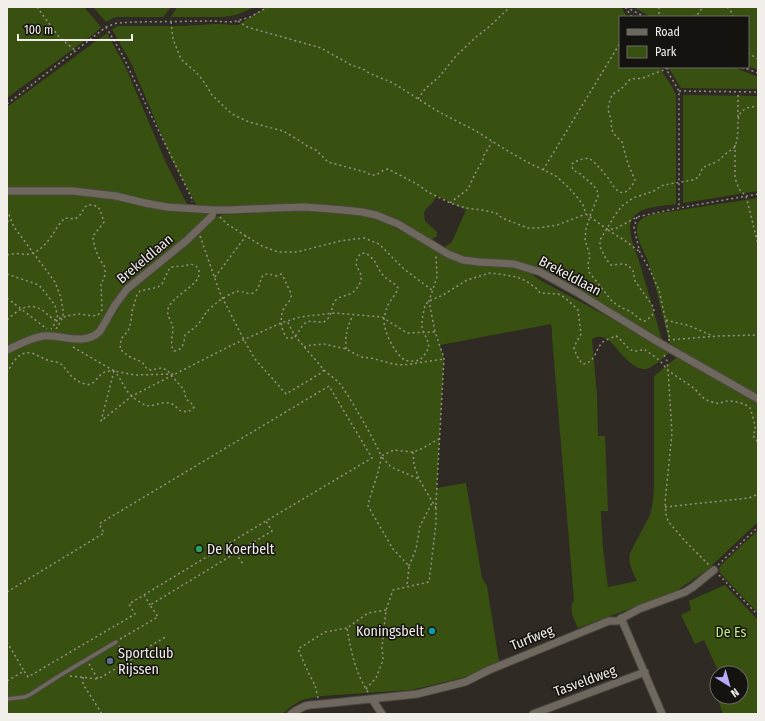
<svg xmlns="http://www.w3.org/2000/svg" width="765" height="721" font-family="'Fira Sans Condensed',sans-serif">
	<rect width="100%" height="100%" fill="#2f2a23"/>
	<path fill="#395110" d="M7 7H84L101 27 95 33 7 98Z
		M93 7H171L163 17H118L113 18 106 22Z
		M177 7H251L252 8 246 11 235 15 223 17H171Z
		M266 7H620L622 8 627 17H620V67H659L671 85 676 95V204C663 206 645 206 635 215 631 219 630 225 630 230 631 243 638 256 641 268 648 292 655 316 662 340L537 268C531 266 525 263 519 262 493 257 467 263 443 248L452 242 466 210 437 196 433 202 426 209 424 213 425 221 437 232V236L429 241C416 232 403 222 388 216 377 211 364 210 352 208 301 201 249 207 198 208L172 160 132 65 112 29 118 26H184L216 24 238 25Z
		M633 7H758V70L748 66V17H651Z
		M107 33 126 68 166 163 188 206 85 189 60 188H7V107Z
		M668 67H733L758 77V89L681 88Z
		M683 95 758 96V191L683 203Z
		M60 192 106 198 159 208 208 212 210 214 167 255 134 278 123 290 99 328 93 334 75 337 55 332H47L31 335 7 347V193Z
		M758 198V395L670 345C663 318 657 290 649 264 645 253 635 237 637 226 639 218 647 216 654 214Z
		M308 210 351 214 374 218 386 223 452 259 468 264 513 267 528 271 538 279 603 314 669 353C663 358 656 365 649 368 640 373 628 361 622 355 614 346 606 331 592 339L597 395 598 436H605L608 511H601V515L603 549 608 587 637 581C632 571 628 564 630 553L650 515 652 507 654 491V376L677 357 758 403V522L707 570 676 591 662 597 578 628C574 619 568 609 574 600L552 337V330L551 324 440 345 444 358 437 488 466 483 482 578 487 586 499 662 462 678 411 690 321 696 302 700 292 706 282 714H7V352L30 343 47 339 83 342 92 341 98 337 105 330 125 297 131 289 171 258 213 218 222 215Z
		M758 530V613L720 573C719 570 719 568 721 565Z
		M725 585 758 620V714H723L717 697H741V673H719L704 640 695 644 681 615 691 610 689 601Z"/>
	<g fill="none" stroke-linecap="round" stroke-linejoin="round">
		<g stroke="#4c4841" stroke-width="5.5">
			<path id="service" d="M7 699 25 697 31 694 59 676 116 642"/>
		</g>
		<g stroke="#4c4841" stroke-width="9">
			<path id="minor" d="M7 191H73L116 196 145 203 167 207 213 210H229L274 208 305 207 343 210 362 212 376 215 398 224 448 254 463 260 479 262 514 264 540 272 578 293 658 342 758 399
				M7 350C18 345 30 338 43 336 62 334 85 347 100 331L115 305 127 289 186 241 212 216 213 210
				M621 618 662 714
				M372 699 382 714
				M291 714 295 711 305 706 310 705 332 703 417 694 465 682 489 670 609 621H617L639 609 685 592 693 587 714 570
				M533 714 645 672"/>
		</g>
		<path stroke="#95908a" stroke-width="1.5" stroke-dasharray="2 3" stroke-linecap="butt" d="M37 7 59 37 76 51
			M625 7 632 17
			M626 7 645 17
			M659 7V17
			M727 7 732 13 733 17
			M693 17 698 14 703 7
			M238 21 247 27 321 48 351 65 363 69 369 73 393 83 439 112 476 131 506 150 529 163 556 176 568 187 577 197 583 205 586 214 607 229H615L637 217 646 215 679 208 758 194
			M171 22 173 39 181 59 184 62 196 72 201 78 206 85 212 95 232 114 249 122 283 131 300 141 307 146 316 150 328 162 365 172 371 175H376L384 170 388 169 417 184 428 192 450 203 466 208 482 210 496 213 502 218 528 228H537L557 225 586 214
			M106 27 122 54 147 107 192 199V202
			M748 53 758 59
			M665 67 679 91V208
			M673 67C663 70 653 74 643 78 639 79 635 78 631 79 627 81 625 86 622 88 614 95 612 91 609 104 606 114 614 119 611 128L614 134 622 142 628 164 635 180C631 189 623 199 614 187 612 185 611 182 609 179 603 172 597 164 589 158 582 159 577 160 572 164V167L574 171 578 172 593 185 597 190 598 196 590 216 586 229 585 240 590 256 588 264 589 272 611 300 617 305 626 310 630 311 641 320 645 321C651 317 654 315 654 308L635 281 633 271 628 265 623 264 611 265 606 259 600 247V240L615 215 622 206 633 198 654 191 661 186 669 184 693 180 699 177C702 165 705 167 716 162 721 159 724 155 728 152 731 150 734 149 735 146 743 127 728 108 758 106
			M742 67 758 73
			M679 91 758 92
			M418 99 425 89 439 77 456 56 475 38 490 26 510 7
			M7 104 106 27 117 23 135 22 210 21 233 22 250 17 268 7
			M738 117V93
			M735 145V178L739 189 746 196 758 244
			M543 170 620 43
			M450 203 468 189 476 172 483 160 484 155 492 142
			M7 210 14 227 55 282 61 298 63 310V317L56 329
			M220 217 227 224 262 246 278 252H297L340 241 364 238 379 244 404 269 432 290
			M637 217 634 228 640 253 649 268 659 290 670 340
			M7 222 11 220
			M608 230 624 240 640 252
			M200 236 220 293 244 340 255 359 286 394 321 373 324 370 295 336 287 321
			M7 255C11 254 15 253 20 254 23 254 26 255 29 254 48 250 53 229 65 218L75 219 80 215 85 207 88 205H93L98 207 100 210 104 222 93 236V240L96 251 100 260 104 265 105 271V275L101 285 102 310 98 315C92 317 85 314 78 314 70 315 63 317 55 320 50 317 46 313 42 310 28 301 17 311 7 320
			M7 274 39 285 55 305 58 319 51 329
			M215 277 246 236
			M7 298 47 329
			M666 320 690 326 713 336
			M668 340 718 336 758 335
			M73 347 114 371 135 375 174 374
			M304 347 311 345 324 344 346 349 361 357 371 358 393 364 404 365 444 359
			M346 349C345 335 347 327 353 315
			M664 355 667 361 668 370 672 433 665 502 666 514 668 521 684 540 709 565
			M324 370C329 375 336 379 340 384 347 392 381 451 381 457 380 472 371 490 368 506L393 549 409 566 407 586
			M114 371 101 421 132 396 230 346 281 323 300 317 334 313 382 317 407 333 435 332
			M7 373C12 363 19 351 31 353 36 354 40 357 45 359 50 362 58 361 62 365 64 367 66 370 68 372 72 378 78 382 85 384 95 387 97 375 105 372 108 371 111 371 114 371 121 378 121 382 126 389 128 394 140 403 145 405 151 408 161 401 170 403 180 407 177 415 192 410L194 407 191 403 186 399 184 390 167 370 161 368 151 370 147 369 142 362 128 356 120 349 121 339 128 331 131 322 132 311 137 295 140 291 158 287 162 284 168 271 171 267 183 266 191 264 196 266C197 268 199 269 199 271 202 285 172 295 168 309 166 316 173 322 173 330 172 337 170 345 174 351 183 350 184 343 185 335 190 331 195 328 199 323 202 320 203 316 206 313 211 306 225 296 233 293 242 288 247 296 253 293 265 286 255 268 276 276L281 274C284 277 285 281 287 285 289 289 293 295 290 300 289 302 287 303 286 305 279 314 280 329 287 338 299 340 299 325 307 322 312 320 319 323 324 322 326 320 328 319 329 317 333 311 331 303 338 298 341 297 344 296 347 295 354 293 359 287 361 280 363 270 352 268 358 257 360 254 362 253 366 253L374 260 381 273 386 278 396 285 398 288C396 295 390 300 387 307 386 310 385 315 384 319 383 330 395 355 405 360 410 362 415 361 420 360L425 354 429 347 427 339 424 333 422 327V320L425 305 429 301 443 295 467 280 490 273 499 274 517 277 526 281 536 288 540 293 558 294 564 297 574 306 578 310 581 334 575 345 574 349 579 360 583 364C596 363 595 348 604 341 608 339 613 337 616 336 627 343 628 356 644 349 649 353 656 357 661 362 664 365 666 369 669 371 678 378 687 383 695 389 700 395 704 400 712 402 719 405 721 402 727 401 732 400 747 404 750 408 751 410 756 427 755 429 755 431 754 433 753 435L755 439 758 442
			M413 452 414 465 419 479
			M665 507 749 498 758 494
			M436 508 419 479 391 467 381 456 394 450 413 452 421 449 439 439
			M236 553 244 566
			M718 565 758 527
			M409 566 416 549 420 526 432 503
			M719 575 758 615
			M7 592 104 533 99 524 329 386 372 458 266 521 129 604 135 614 28 677 24 671 7 681
			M144 595 150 605
			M120 639 158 617 150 605 272 531 266 521
			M7 642 24 671
			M119 646 124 655
			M89 664 98 679 148 650 150 646 167 636
			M70 676 98 679
			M83 677V684L102 714
			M366 689 376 678 382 663 383 657 382 648 386 610 393 590 429 582 436 523V503L444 358 435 332 429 301 437 277 436 256
			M368 692C355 672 351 651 347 628L368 613 386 610
			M318 698 315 685 308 672 298 649 325 632 347 628"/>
		<use href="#service" stroke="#6e685f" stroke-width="3.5"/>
		<use href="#minor" stroke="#6e685f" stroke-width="7"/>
	</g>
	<circle fill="#2e9e5b" stroke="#151310" stroke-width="1.5" cx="199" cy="549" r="4"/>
	<circle fill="#0f9aa8" stroke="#151310" stroke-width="1.5" cx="432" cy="631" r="4"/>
	<circle fill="#5c6f8a" stroke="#151310" stroke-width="1.5" cx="110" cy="661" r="4"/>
	<g text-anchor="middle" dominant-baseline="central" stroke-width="3" stroke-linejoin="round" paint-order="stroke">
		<g font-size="14" fill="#f2eee9" stroke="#151310">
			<text transform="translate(145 259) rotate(-40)">Brekeldlaan</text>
			<text transform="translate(570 276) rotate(28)">Brekeldlaan</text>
			<text transform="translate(532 638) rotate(-22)">Turfweg</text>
			<text transform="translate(585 681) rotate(-20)">Tasveldweg</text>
		</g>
		<g font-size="14" fill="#f2eee9" stroke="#151310" text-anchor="start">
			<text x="207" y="549">De Koerbelt</text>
			<text x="424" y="631" text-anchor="end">Koningsbelt</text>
			<text x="118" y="653">Sportclub<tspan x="118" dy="16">Rijssen</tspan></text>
		</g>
		<g font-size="14" fill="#bff07b" stroke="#151310">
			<text x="731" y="632">De Es</text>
		</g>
	</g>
	<rect width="765" height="721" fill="none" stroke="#f2eee9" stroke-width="16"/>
	<rect x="619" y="16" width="130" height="52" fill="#151310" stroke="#6d6b67"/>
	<rect x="627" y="29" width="20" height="6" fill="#6e685f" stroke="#6d6b67"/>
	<text x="655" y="36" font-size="12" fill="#f2eee9">Road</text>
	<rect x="627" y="46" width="20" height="12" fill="#395110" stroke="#6d6b67"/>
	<text x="655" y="56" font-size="12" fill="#f2eee9">Park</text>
	<g transform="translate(729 685) rotate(143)"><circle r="19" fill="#151310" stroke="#6d6b67"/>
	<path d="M0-3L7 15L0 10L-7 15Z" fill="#b7abf8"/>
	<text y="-6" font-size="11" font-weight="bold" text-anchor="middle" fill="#f2eee9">N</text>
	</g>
	<path d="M18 34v6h114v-6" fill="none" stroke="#f2eee9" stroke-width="2"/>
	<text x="24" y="34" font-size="12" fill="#f2eee9" stroke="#151310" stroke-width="3" paint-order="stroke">100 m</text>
</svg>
